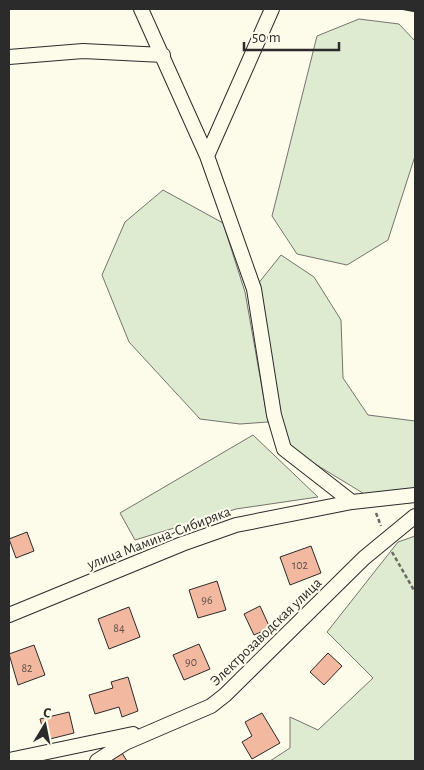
<svg xmlns="http://www.w3.org/2000/svg" width="424" height="770" font-family="'Alegreya Sans',sans-serif">
	<rect width="100%" height="100%" fill="#fdfbea"/>
	<path fill="#deebd1" stroke="#74746e" d="M359 19 399 24 415 41V156L388 240 347 265 297 254 272 216 317 36Z
		M163 190 223 223 245 292 268 422 240 424 200 419 129 342 102 275 125 222Z
		M281 255 314 277 341 320 343 378 368 415 415 421V489L366 495 284 445 257 285Z
		M253 435 318 497 236 509 135 540 120 513Z
		M415 536V761H270L290 748V717L318 730 373 678 327 632 398 542Z"/>
	<path fill="#f2b8a0" stroke="#2b2b2b" d="M27 532 34 551 16 558 9 539Z
		M311 546 321 573 290 585 280 557Z
		M217 581 226 610 198 618 189 590Z
		M260 606 270 628 254 635 244 614Z
		M129 607 140 637 109 649 98 619Z
		M199 644 210 669 184 680 173 655Z
		M34 645 45 675 18 685 9 654Z
		M328 653 342 666 324 685 310 672Z
		M128 677 138 711 122 717 119 707 95 714 89 695 113 688 111 682Z
		M69 712 74 733 46 740 40 719Z
		M262 713 280 743 252 759 242 742 252 736 245 722Z
		M122 753 127 761H111L110 760Z"/>
	<g fill="none" stroke-linecap="round" stroke-linejoin="round">
		<g stroke="#2b2b2b" stroke-width="16">
			<path id="minor" d="M141 9 207 156 254 289 274 415 284 449 352 502
				M9 57 83 51 163 55
				M207 156 272 9
				M9 615 182 544 236 525 352 502 415 495
				M9 760 133 734
				M97 761 125 743 211 706 225 695 364 558 415 516"/>
		</g>
		<path stroke="#6a6964" stroke-width="2.5" stroke-dasharray="4 2.5" stroke-linecap="butt" d="M376 513 381 526
			M392 552 415 592"/>
		<use href="#minor" stroke="#fdfbea" stroke-width="14"/>
		<path stroke="#2b2b2b" stroke-width="2.5" d="M404 9 415 11"/>
	</g>
	<g text-anchor="middle" dominant-baseline="central" stroke-width="4" stroke-linejoin="round" paint-order="stroke">
		<g font-size="12" fill="#5d4e48">
			<text x="300" y="565">102</text>
			<text x="207" y="600">96</text>
			<text x="119" y="628">84</text>
			<text x="191" y="662">90</text>
			<text x="27" y="668">82</text>
		</g>
		<g font-size="15" fill="#2b2b2b" stroke="#fdfbea">
			<text transform="translate(159 538) rotate(-21)">улица Мамина-Сибиряка</text>
			<text transform="translate(266 632) rotate(-44)">Электрозаводская улица</text>
		</g>
	</g>
	<rect width="424" height="770" fill="none" stroke="#2b2b2b" stroke-width="20"/>
	<g transform="translate(45 725) rotate(10)" stroke="#fdfbea" stroke-width="4" paint-order="stroke">
	<path d="M0-4L9 19L0 12L-9 19Z" fill="#2b2b2b"/>
	<text y="-8" font-size="14" font-weight="bold" text-anchor="middle" fill="#2b2b2b">С</text>
	</g>
	<path d="M244 42v8h95v-8" fill="none" stroke="#2b2b2b" stroke-width="2.5"/>
	<text x="252" y="42" font-size="15" fill="#2b2b2b" stroke="#fdfbea" stroke-width="4" paint-order="stroke">50 m</text>
</svg>
